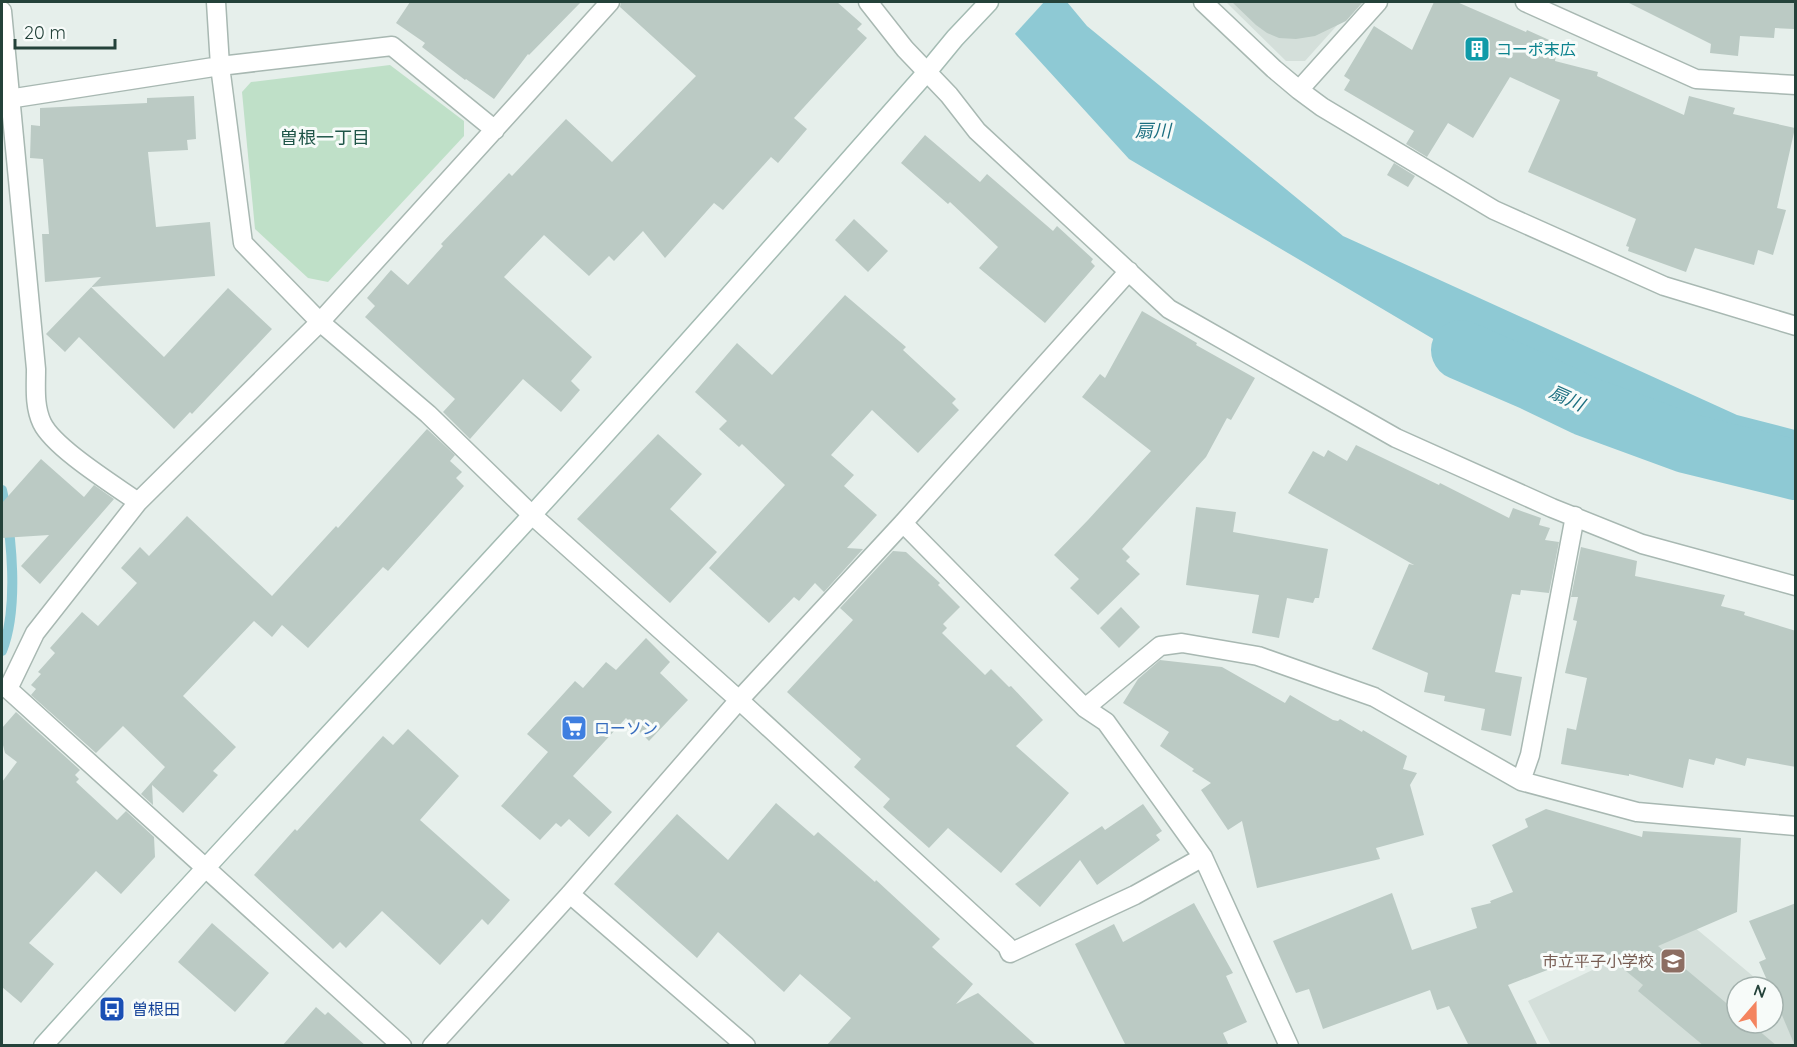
<svg xmlns="http://www.w3.org/2000/svg" width="1797" height="1047" font-family="Quicksand,'Noto Sans JP',sans-serif">
	<rect width="100%" height="100%" fill="#e6efeb"/>
	<path fill="#d4dfda" d="M1226 2H1358L1305 61H1286Z
		M1681 916 1766 987H1737V1023H1773V993L1795 1045H1551L1528 1001 1665 935Z"/>
	<path fill="#bfe0c8" d="M390 65 464 121V136L328 282 308 278 255 229 242 92 251 82Z"/>
	<path fill="#8ec9d4" d="M986 2H1067L1087 26 1343 236 1737 415 1795 430V479L1743 470 1435 340 1129 159Z"/>
	<path fill="#e6efeb" d="M983 2H1044L1013 36Z"/>
	<g fill="none" stroke-linecap="round" stroke-linejoin="round">
		<path stroke="#8ec9d4" stroke-width="10" d="M2 490C12 535 19 608 2 651"/>
		<path stroke="#8ec9d4" stroke-width="60" d="M1461 350 1533 381 1585 406 1686 443 1796 470"/>
	</g>
	<path fill="#bbcac4" d="M410 2H581L529 55 528 54 494 99 466 79 465 80 422 47 425 43 396 23Z
		M621 2H837L862 24 857 29 867 38 794 118 807 129 778 163 771 157 723 210 714 203 665 258 643 231 614 261 609 256 589 276 544 235 504 277 592 357 571 381 580 390 561 412 523 379 470 439 443 412 455 399 365 317 375 306 367 298 391 270 408 285 443 246 441 244 509 173 512 176 566 119 612 162 696 76 620 7Z
		M1232 2H1363L1346 21 1315 36 1296 39 1279 38 1267 33 1256 25Z
		M1434 2H1457L1526 32 1527 30 1558 44 1555 61 1598 72 1597 76 1684 115 1689 96 1735 108 1733 114 1795 128 1777 208 1786 210 1773 255 1758 250 1754 265 1695 248 1686 272 1628 251 1629 247 1626 246 1636 219 1528 172 1560 100 1510 77 1473 138 1448 123 1427 157 1406 144 1414 131 1344 90 1350 80 1344 76 1374 26 1412 50Z
		M1627 2H1796L1794 29 1775 28 1774 38 1740 36 1738 56 1710 53 1711 44Z
		M194 96 196 139 187 140 188 150 148 152 156 227 210 222 215 276 91 287 164 357 228 288 272 329 192 414 190 412 174 429 79 337 65 352 46 334 101 277 45 282 42 234H49L43 159 30 158 31 125 40 126V108L147 103V98Z
		M925 135 980 182 987 174 1053 231 1057 226 1093 259 1091 262 1095 266 1045 323 979 268 998 247 950 202 948 204 901 163Z
		M1394 163 1415 176 1408 187 1387 175Z
		M854 219 888 251 868 272 835 240Z
		M845 295 906 347 903 350 956 399 952 403 959 410 918 453 872 410 831 455 854 475 844 486 877 515 847 548 863 549 824 592 815 583 799 601 794 597 769 623 709 568 785 485 742 444 739 447 719 429 727 421 695 392 737 343 772 375Z
		M1142 311 1197 343 1196 345 1255 378 1231 420 1227 418 1206 457 1122 549 1130 557 1126 561 1140 574 1098 615 1070 588 1079 579 1054 555 1088 520 1151 451 1082 397 1100 374 1105 378Z
		M427 429 455 455 450 461 462 472 456 478 464 486 388 571 383 567 308 648 282 625 272 637 254 621 183 696 236 747 213 771 218 775 183 813 152 785 153 805 141 794 165 767 123 726 96 753 31 695 36 689 31 685 41 674 38 672 55 653 50 648 82 612 98 626 137 583 121 568 140 547 149 556 187 516 272 596 336 526 338 528Z
		M658 434 702 474 670 509 717 552 670 603 577 519Z
		M1356 445 1439 485 1440 483 1509 518 1513 508 1541 518 1539 525 1550 528 1545 540 1559 542 1549 593 1521 590 1520 595 1512 594 1510 602 1495 672 1522 677 1511 736 1481 730 1485 709 1444 701 1445 696 1424 692 1428 673 1372 649 1409 564 1414 565 1288 493 1313 451 1324 457 1328 450 1347 461Z
		M41 459 84 497 94 485 114 499 40 584 21 566 49 535 2 538V503Z
		M1196 507 1236 512 1233 532 1328 549 1319 598H1315L1313 603 1287 598 1279 638 1252 633 1259 595 1186 585Z
		M1581 547 1637 561 1635 576 1725 595 1721 606 1745 612 1744 615 1796 631V767L1747 758 1745 766 1716 758 1714 765 1689 759 1683 788 1629 774V776L1561 764 1567 728 1576 730 1587 678 1565 673 1577 621 1573 620 1578 597H1571Z
		M893 551 906 552 940 583 938 585 960 607 943 624 947 628 942 633 985 675 991 669 1009 687 1011 686 1043 720 1016 746 1069 793 1001 873 948 828 929 848 883 807 890 799 854 767 861 759 787 692 853 620 840 608Z
		M1121 607 1140 627 1119 648 1100 628Z
		M646 638 670 662 660 673 688 700 649 741 626 718 573 776 612 812 589 837 569 819 561 827 556 823 540 840 501 806 548 752 527 734 575 681 583 688 606 662 616 670Z
		M1160 660 1222 667 1285 703 1290 695 1333 720 1338 721 1340 719 1362 732 1363 730 1407 756 1403 769 1417 773 1410 785 1424 835 1376 848 1380 859 1257 888 1242 821 1228 830 1201 790 1211 783 1192 771 1194 769 1160 746 1169 732 1123 703 1138 679Z
		M16 712 80 770 75 775 79 779 76 782 117 820 126 811 154 837 155 857 121 894 96 871 29 943 54 964 21 1003 2 987V782L17 762 5 753 2 741V728Z
		M408 729 459 776 420 820 510 900 488 925 482 919 440 965 382 911 346 948 340 942 333 949 254 875 295 829 297 831 383 736 393 745Z
		M776 803 814 836 818 832 875 882 876 880 940 939 932 947 973 984 956 1004 978 993 1037 1046H826L851 1018 800 974 784 992 718 932 697 958 614 884 677 814 728 860Z
		M1143 804 1162 831 1156 835 1160 840 1097 885 1080 860 1040 907 1015 884 1102 826 1105 830Z
		M1546 809 1642 837 1643 831 1741 838 1737 912 1658 946 1737 1012V1023H1750L1777 1046H1704L1638 991 1643 985 1610 958 1580 969 1576 959 1508 985 1538 1046H1469L1449 1006 1437 1010 1430 990 1323 1029 1309 989 1296 993 1273 941 1392 893 1412 950 1477 928 1471 908 1491 903 1490 901 1513 892 1492 845 1528 827 1525 819Z
		M1194 903 1233 973 1226 976 1247 1022 1223 1033 1229 1046H1126L1075 944 1114 924 1123 942Z
		M1796 903V1046H1795L1773 994V987H1770L1759 962 1766 959 1749 921Z
		M212 923 269 973 235 1012 178 962Z
		M316 1007 325 1015 328 1012 366 1046H282Z"/>
	<g fill="none" stroke-linecap="round" stroke-linejoin="round">
		<g stroke="#a8b8b2" stroke-width="21">
			<path id="street" d="M216 2 220 66 243 243 320 322 428 414 532 515 739 700 1007 946 1010 953 1135 895 1203 857
				M868 2 905 49 949 95 977 131 1169 309 1396 438 1552 508 1642 544 1796 586
				M1203 2 1274 69 1299 90
				M1378 2 1299 90 1322 107 1494 210 1664 286 1796 326
				M1525 2 1696 79 1796 85
				M2 11 36 369C36 387 34 406 42 423 54 448 114 485 138 502
				M2 100 220 66 392 46 495 130
				M903 523 1085 708 1106 722 1203 857 1289 1046
				M1085 708 1160 646 1182 643 1258 656 1374 697 1521 781 1637 812 1796 826
				M1521 781 1530 755 1575 516
				M570 894 746 1046
				M402 1046C271 926 139 808 8 689L35 633 138 502 320 322 610 2
				M432 1046 570 894 739 700 903 523 1129 271"/>
		</g>
		<g stroke="#a4bbb3" stroke-width="21">
			<path id="secondary" d="M43 1046C204 867 369 693 531 516 665 370 796 220 927 72L955 38 989 2"/>
		</g>
		<use href="#street" stroke="#fff" stroke-width="18"/>
		<use href="#secondary" stroke="#fff" stroke-width="18"/>
	</g>
	<defs>
		<g id="building-square" transform="scale(1.35)"><rect x="-9" y="-9" width="18" height="18" rx="4" fill="#0f9aa8" stroke="#f7fbf9"/><path d="M-4-6H4V6H1V3H-1V6H-4ZM-2.5-4.3h1.7v1.8h-1.7ZM.8-4.3h1.7v1.8H.8ZM-2.5-1h1.7V.8h-1.7ZM.8-1h1.7V.8H.8Z" fill="#fff"/></g>
		<g id="supermarket-square" transform="scale(1.35)"><rect x="-9" y="-9" width="18" height="18" rx="4" fill="#3f7fe0" stroke="#f7fbf9"/><path d="M-6-5.5h2.5l.6 2H6L4.5 2H-2.5L-4.4-4H-6ZM-1.5 3.2a1.3 1.3 0 1 0 .1 0ZM3 3.2a1.3 1.3 0 1 0 .1 0Z" fill="#fff"/></g>
		<g id="school-square" transform="scale(1.35)"><rect x="-9" y="-9" width="18" height="18" rx="4" fill="#8d6e63" stroke="#f7fbf9"/><path d="M0-5L7-2L0 1L-7-2ZM-4 1L0 2.5L4 1V4Q0 6-4 4Z" fill="#fff"/></g>
		<g id="bus-square" transform="scale(1.35)"><rect x="-9" y="-9" width="18" height="18" rx="4" fill="#1a4fb4" stroke="#f7fbf9"/><path d="M-5-6H5V4H4V6H2V4H-2V6H-4V4H-5ZM-3.5-4V0h7V-4ZM-3.5 1.2v1.5H-2V1.2ZM2 1.2v1.5H3.5V1.2Z" fill="#fff"/></g>
	</defs>
	<g fill-rule="evenodd">
		<use href="#building-square" x="1477" y="49"/>
		<use href="#supermarket-square" x="574" y="728"/>
		<use href="#school-square" x="1673" y="961"/>
		<use href="#bus-square" x="112" y="1009"/>
	</g>
	<g text-anchor="middle" dominant-baseline="central" stroke-width="6" stroke-linejoin="round" paint-order="stroke">
		<g font-size="16" fill="#0d838f" stroke="#f7fbf9" text-anchor="start">
			<text x="1496" y="49">コーポ末広</text>
		</g>
		<g font-size="16" fill="#366cbe" stroke="#f7fbf9" text-anchor="start">
			<text x="594" y="728">ローソン</text>
		</g>
		<g font-size="16" fill="#785e54" stroke="#f7fbf9" text-anchor="end">
			<text x="1654" y="961">市立平子小学校</text>
		</g>
		<g font-size="16" fill="#164399" stroke="#f7fbf9" text-anchor="start">
			<text x="132" y="1009">曽根田</text>
		</g>
		<g font-size="18" font-style="italic" fill="#1c6f80" stroke="#f7fbf9">
			<text x="1153" y="130">扇川</text>
			<text transform="translate(1567 398) rotate(24)">扇川</text>
		</g>
		<g font-size="18" fill="#1f5548" stroke="#f7fbf9">
			<text x="325" y="137">曽根一丁目</text>
		</g>
	</g>
	<rect width="1797" height="1047" fill="none" stroke="#24423a" stroke-width="6"/>
	<g transform="translate(1755 1005) rotate(20)"><circle r="28" fill="#f7fbf9" stroke="#a3b1ad" stroke-width="1.5"/>
	<path d="M0-4.5L10 22L0 15L-10 22Z" fill="#f4845f"/>
	<text y="-9" font-size="16" font-weight="bold" text-anchor="middle" fill="#24423a">N</text>
	</g>
	<path d="M15 39v9h100v-9" fill="none" stroke="#24423a" stroke-width="3"/>
	<text x="24" y="39" font-size="18" fill="#24423a" stroke="#f7fbf9" stroke-width="4.5" paint-order="stroke">20 m</text>
</svg>
